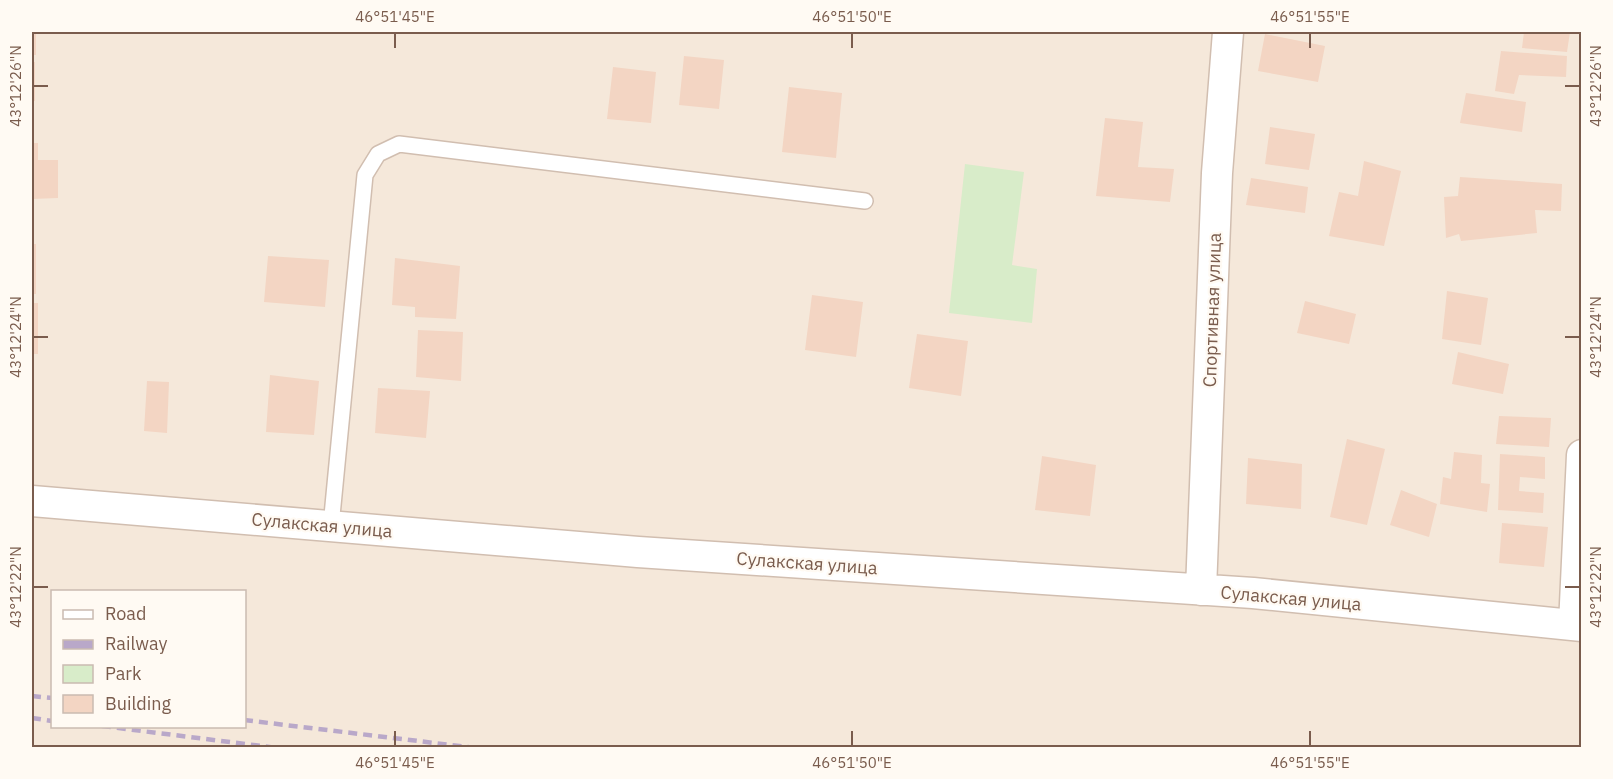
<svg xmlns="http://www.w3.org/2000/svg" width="1613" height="779" font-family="'IBM Plex Sans',sans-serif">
	<rect width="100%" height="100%" fill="#fdf6ec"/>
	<path fill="#f5e8da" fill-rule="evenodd" d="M32 32H1581V747H32ZM52 592H244V726H52Z"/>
	<path fill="#d8ecc9" d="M965 164 1024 172 1012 265 1037 269 1032 323 949 313Z"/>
	<path fill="#f3d5c3" d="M32 32H36V55H32Z
		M1524 32H1570L1567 52 1522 48Z
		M1265 34 1325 46 1318 82 1258 71Z
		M1501 51 1567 56 1566 77 1519 75 1514 94 1495 91Z
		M684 56 724 60 719 109 679 105Z
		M32 62H35V101H32Z
		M613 67 656 72 651 123 607 119Z
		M789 87 842 93 836 158 782 152Z
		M1466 93 1526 102 1522 132 1460 123Z
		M1105 118 1143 122 1138 167 1174 169 1170 202 1096 196Z
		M1270 127 1315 134 1309 170 1265 164Z
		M32 143H38V160H58V198L32 199Z
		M1364 161 1401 171 1384 246 1329 236 1339 192 1358 196Z
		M1460 177 1562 184 1561 211 1535 210 1537 233 1461 241 1459 234 1446 238 1444 197 1458 196Z
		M1251 178 1308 187 1305 213 1246 205Z
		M32 244H36V294H32Z
		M268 256 329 260 325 307 264 302Z
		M395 258 460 266 456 319 415 317V307L392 305Z
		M1447 291 1488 298 1481 345 1442 339Z
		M812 295 863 302 856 357 805 350Z
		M1305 301 1356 314 1349 344 1297 333Z
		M32 303H38V354H32Z
		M418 330 463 332 461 381 416 377Z
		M917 334 968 341 961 396 909 388Z
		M1458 352 1509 364 1503 394 1452 384Z
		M270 375 319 381 314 435 266 432Z
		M147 381 169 382 167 433 144 431Z
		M378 388 430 391 426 438 375 433Z
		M1499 416 1551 418 1549 447 1496 444Z
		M1347 439 1385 449 1367 525 1330 517Z
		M1454 452 1482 455 1481 483 1490 484 1487 512 1440 504 1443 477 1451 479Z
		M1500 454 1545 457V479L1520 477 1519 491 1544 493 1543 513 1498 510Z
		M1042 456 1096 465 1090 516 1035 510Z
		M1248 458 1302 464 1301 509 1246 504Z
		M1401 490 1437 504 1429 537 1390 525Z
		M1502 523 1548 527 1544 567 1499 563Z"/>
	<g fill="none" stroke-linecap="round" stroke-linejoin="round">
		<g stroke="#d1beb0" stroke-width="18">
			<path id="service" d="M331 526 365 175 378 154 399 144 865 201"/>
		</g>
		<g stroke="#d1beb0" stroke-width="33">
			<path id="minor" d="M32 501 638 552 1253 593 1582 626
				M1201 590 1217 173 1228 32
				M1574 625 1582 455"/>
		</g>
		<use href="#service" stroke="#fff" stroke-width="15"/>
		<use href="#minor" stroke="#fff" stroke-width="30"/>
		<path stroke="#b9a8c9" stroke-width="4.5" stroke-dasharray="9 6" stroke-linecap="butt" d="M32 696 52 698
			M32 718 52 721
			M244 720 476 748
			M102 726 277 748"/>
	</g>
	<path fill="none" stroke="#7a5c4d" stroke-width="2" d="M395 33V48M852 33V48M1310 33V48M33 86H48M1565 86H1580M33 337H48M1565 337H1580M33 587H48M1565 587H1580M395 731V746M852 731V746M1310 731V746"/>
	<g text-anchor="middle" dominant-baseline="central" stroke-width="4.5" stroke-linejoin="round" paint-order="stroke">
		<g font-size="18" fill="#7a5c4d" stroke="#fffaf3">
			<text transform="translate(1212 310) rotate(-88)">Спортивная улица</text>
			<text transform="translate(322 525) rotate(5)">Сулакская улица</text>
			<text transform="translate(807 563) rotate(4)">Сулакская улица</text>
			<text transform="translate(1291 598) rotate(5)">Сулакская улица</text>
		</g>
	</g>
	<rect width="1613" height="779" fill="none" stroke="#fffaf3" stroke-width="66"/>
	<rect x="51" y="590" width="195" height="138" fill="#fffaf3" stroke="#cabbb1" stroke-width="1.5"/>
	<rect x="63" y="610" width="30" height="9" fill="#ffffff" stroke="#cabbb1" stroke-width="1.5"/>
	<text x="105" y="620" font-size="18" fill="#7a5c4d">Road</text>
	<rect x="63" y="640" width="30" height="9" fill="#b9a8c9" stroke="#cabbb1" stroke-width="1.5"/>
	<text x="105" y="650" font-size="18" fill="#7a5c4d">Railway</text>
	<rect x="63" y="665" width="30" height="18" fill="#d8ecc9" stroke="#cabbb1" stroke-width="1.5"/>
	<text x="105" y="680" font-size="18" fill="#7a5c4d">Park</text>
	<rect x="63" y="695" width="30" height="18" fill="#f3d5c3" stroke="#cabbb1" stroke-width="1.5"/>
	<text x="105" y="710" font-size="18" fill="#7a5c4d">Building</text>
	<rect x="33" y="33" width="1547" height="713" fill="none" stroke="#7a5c4d" stroke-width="2"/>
	<g font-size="15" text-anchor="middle" fill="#7a5c4d">
		<text x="395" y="22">46°51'45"E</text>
		<text x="852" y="22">46°51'50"E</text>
		<text x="1310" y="22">46°51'55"E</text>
		<text transform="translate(16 86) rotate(-90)" y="5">43°12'26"N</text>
		<text transform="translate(1596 86) rotate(-90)" y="5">43°12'26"N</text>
		<text transform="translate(16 337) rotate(-90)" y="5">43°12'24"N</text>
		<text transform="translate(1596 337) rotate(-90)" y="5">43°12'24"N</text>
		<text transform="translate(16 587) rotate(-90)" y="5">43°12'22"N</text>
		<text transform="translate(1596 587) rotate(-90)" y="5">43°12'22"N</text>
		<text x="395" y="768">46°51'45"E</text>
		<text x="852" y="768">46°51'50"E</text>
		<text x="1310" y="768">46°51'55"E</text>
	</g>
</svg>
